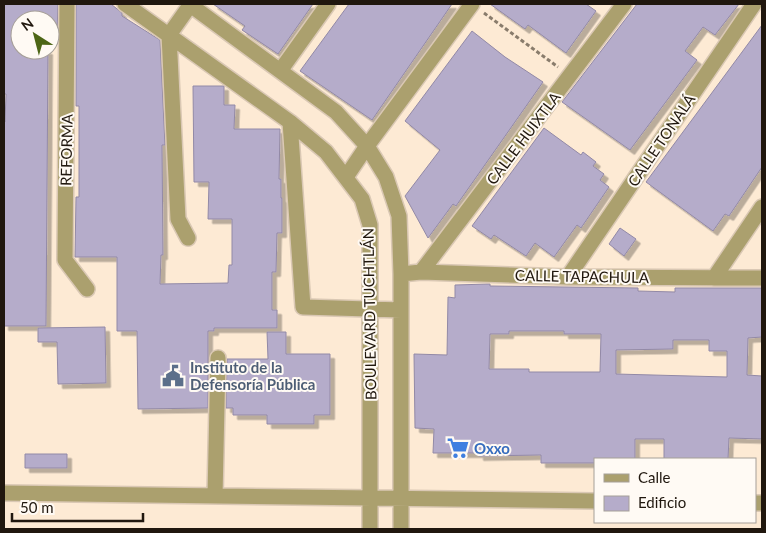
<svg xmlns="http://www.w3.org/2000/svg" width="766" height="533" font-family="Lato,sans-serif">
	<defs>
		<filter id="shadow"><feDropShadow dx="4.5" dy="4.5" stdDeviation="0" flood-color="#0004"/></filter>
	</defs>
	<rect width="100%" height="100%" fill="#fdead4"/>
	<path fill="#b5acca" stroke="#9289a6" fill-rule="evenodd" filter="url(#shadow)" d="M4 4H58L57 34H50V20H20V50H48L46 326H4V122H5L6 94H4Z
		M76 4H111L122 13V16L160 40 165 145H162L163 255H161L160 284 228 283 229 265H232V219H208L209 182H194L193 86H224V105H235L234 129H280L279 179H281V198H282V233H277L276 272H272V310H277V328H214V331H208V408L138 409 137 331H117V257H75L76 197H79V106H76Z
		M213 4H313L278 54 242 30 245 26Z
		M349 4H452L372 120 300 71Z
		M490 4H586L596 11 566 53 528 25 525 29Z
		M637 4H739L715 35 703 27 685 51 697 60 630 150 562 102Z
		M762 25V167L729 216 725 214 713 231 646 182Z
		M472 31 505 57 543 82 456 206 453 204 428 238 405 196 440 150 405 121Z
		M544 128 581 155 583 152 596 162 593 166 604 174 600 180 609 187 581 228 577 225 554 257 535 243 526 256 494 235 491 239 472 226Z
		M620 228 636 239 624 256 609 244Z
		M488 284H490V286L638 288V291L675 292V288H762V337L748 338 747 375 762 376V439L729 438 728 459H664V439H635V459H595V463H541V455L479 456V453H433L434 429 415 428 414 354 447 355 448 297 455 298V285ZM509 331H564V334H601L600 372H529V369H489L490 334H509ZM673 340H709V351H727V377L616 374V350L673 349Z
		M105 327 106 383 58 384 57 342H38V328Z
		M267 332H286V354H330V415H314V424H267V415H233V408H226L227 359H268Z
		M25 454H67V468H25Z"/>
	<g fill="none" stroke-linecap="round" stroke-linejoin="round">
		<g stroke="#dac8b4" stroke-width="18">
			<path id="minor" d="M67 4 65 260 87 289
				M125 4 290 122 326 152 362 199 370 225V529
				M189 4 336 112 367 146 386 177 399 216 401 274V529
				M280 71 328 4
				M290 122 303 307 401 310
				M346 177 367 146 472 4
				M188 238 178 219 169 35 191 4
				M421 272 624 4
				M401 274 421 272 568 277 762 278
				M568 277 754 4
				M714 278 762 207
				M4 493 595 501
				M215 496 218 358
				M755 503H762"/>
		</g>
		<path stroke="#897c6c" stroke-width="3" stroke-dasharray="4 2.5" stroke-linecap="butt" d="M484 13 558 67"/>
		<use href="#minor" stroke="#aba06e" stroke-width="15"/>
	</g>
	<defs>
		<g id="civic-bare" transform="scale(1.725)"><path d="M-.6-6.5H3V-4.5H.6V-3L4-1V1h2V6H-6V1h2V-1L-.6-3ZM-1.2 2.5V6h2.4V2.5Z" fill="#5c6f8a" stroke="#fffaf4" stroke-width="2.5" paint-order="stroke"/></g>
		<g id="supermarket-bare" transform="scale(1.725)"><path d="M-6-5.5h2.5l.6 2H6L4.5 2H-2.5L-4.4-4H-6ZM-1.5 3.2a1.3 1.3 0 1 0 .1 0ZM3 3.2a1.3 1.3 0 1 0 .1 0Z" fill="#3f7fe0" stroke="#fffaf4" stroke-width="2.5" paint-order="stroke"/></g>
	</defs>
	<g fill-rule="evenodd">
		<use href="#civic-bare" x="173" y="376"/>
		<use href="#supermarket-bare" x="458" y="448"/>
	</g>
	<g text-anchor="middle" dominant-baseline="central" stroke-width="4" stroke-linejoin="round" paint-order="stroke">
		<g font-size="15" fill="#20170e" stroke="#fffaf4">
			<text transform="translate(523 138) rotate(-53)">CALLE HUIXTLA</text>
			<text transform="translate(661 140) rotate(-56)">CALLE TONALÁ</text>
			<text transform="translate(66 150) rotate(-89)">REFORMA</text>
			<text transform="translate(582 276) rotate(1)">CALLE TAPACHULA</text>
			<text transform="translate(369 314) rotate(-91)">BOULEVARD TUCHTLÁN</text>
		</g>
		<g font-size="15" font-weight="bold" fill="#4e5e75" stroke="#fffaf4" text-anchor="start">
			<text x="190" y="367">Instituto de la<tspan x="190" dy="17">Defensoría Pública</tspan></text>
		</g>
		<g font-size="15" font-weight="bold" fill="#366cbe" stroke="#fffaf4" text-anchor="start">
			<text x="474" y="448">Oxxo</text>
		</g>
	</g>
	<rect width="766" height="533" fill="none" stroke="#20170e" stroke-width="10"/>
	<rect x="594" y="458" width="162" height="65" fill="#fffaf4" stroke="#a69f98"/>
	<rect x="604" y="474" width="25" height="8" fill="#aba06e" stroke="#a69f98"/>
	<text x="638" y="483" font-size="15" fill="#20170e">Calle</text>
	<rect x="604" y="496" width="25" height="15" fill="#b5acca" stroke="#a69f98"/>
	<text x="638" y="508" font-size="15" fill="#20170e">Edificio</text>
	<g transform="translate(35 35) rotate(324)"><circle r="24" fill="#fffaf4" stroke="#a69f98"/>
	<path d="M0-4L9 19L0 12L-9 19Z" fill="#4d6616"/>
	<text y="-8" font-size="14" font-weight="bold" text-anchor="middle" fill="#20170e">N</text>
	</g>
	<path d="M12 513v8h131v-8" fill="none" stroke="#20170e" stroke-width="2.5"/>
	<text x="20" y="513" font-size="15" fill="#20170e" stroke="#fffaf4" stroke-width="4" paint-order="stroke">50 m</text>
</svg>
